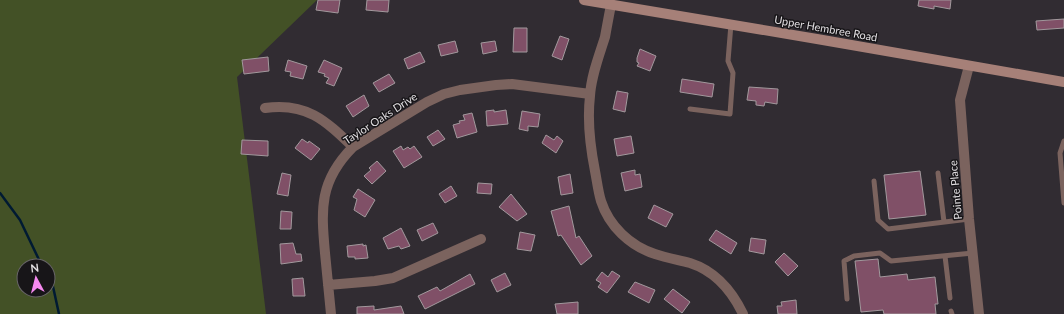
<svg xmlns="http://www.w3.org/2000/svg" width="1064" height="314" font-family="Lato,sans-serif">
	<rect width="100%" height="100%" fill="#312c32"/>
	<path fill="#435126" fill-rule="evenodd" d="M0 0H317L237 77 266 314H0ZM24 266H48V290H24Z"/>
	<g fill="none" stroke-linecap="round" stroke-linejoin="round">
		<path stroke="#001a32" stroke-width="2.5" d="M0 193 20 220 42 266
			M48 276 52 282 59 314"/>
	</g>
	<path fill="#805067" stroke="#a2999d" d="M318 0H340L338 13 316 10Z
		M367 0H389L388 12 366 10Z
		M919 0H951L950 9 934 6V9L918 6Z
		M1064 19V28L1037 30 1036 21Z
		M514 28H527V52H513Z
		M560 36 569 39 562 60 552 56Z
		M455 41 458 52 441 56 438 45Z
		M495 41 497 51 483 54 481 43Z
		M640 49 656 56 650 71 637 66 639 63 637 62V58Z
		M420 52 425 62 408 69 404 59Z
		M268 57 269 71 244 74 242 60Z
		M288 60 307 66 303 79 290 76 291 72 285 71Z
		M324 60 342 68 334 86 326 83 329 78 324 76 325 74 318 72Z
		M389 74 395 83 379 92 373 83Z
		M682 79 714 84 712 97 680 92Z
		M749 87 778 89 777 104 765 102 764 106 756 105V101L747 100Z
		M617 91 628 93 625 112 613 109Z
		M364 95 369 106 353 117 346 106Z
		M494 110V112L506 110 508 124 487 126 486 111Z
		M522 111 540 114 538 127 528 126V131L519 129Z
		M472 113 477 132 457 138 453 125 460 123 459 121 465 120 463 115Z
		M438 130 445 139 433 146 427 137Z
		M546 135 554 140 557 136 563 141 556 153 542 143Z
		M631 136 634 153 617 156 614 139Z
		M302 139 308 143 309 141 320 149 311 160 295 148Z
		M242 140 268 141V156L241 154Z
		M401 146 403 150 408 147 410 149 414 146 422 157 404 168 393 151Z
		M377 161 386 171 372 184 364 176 371 170 369 168Z
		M635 170V175L640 174 642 187 625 191 621 173Z
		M920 171 926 215 889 219 884 175Z
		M282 173 291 175 288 196 277 194Z
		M570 174 573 193 561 195 558 177Z
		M478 183 492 184 491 194 477 193Z
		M451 186 457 196 445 203 439 194Z
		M358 189 375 200 365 217 354 210 357 199 353 197Z
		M511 194 527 214 517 221 499 207Z
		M654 205 673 214 666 227 648 218Z
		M569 206 576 238 579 236 592 256 581 265 561 235 558 236 551 211Z
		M281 211 292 212 291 229H280Z
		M433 223 438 233 422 241 417 230Z
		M401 228 410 246 401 249 399 246 388 249 383 238Z
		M716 230 737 243 731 254 709 240Z
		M520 232 535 235 531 251 517 249Z
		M751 238 766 240 764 254 749 251Z
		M293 243 296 254H301L302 261 281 264 280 244Z
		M363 244V246L366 245 368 258 355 259V257H348L347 246Z
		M784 253 798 266 788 276 775 262Z
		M878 259 880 277 907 274 908 280 935 277 938 304H935L936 314H884L883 310 861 312 855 261Z
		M612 271 620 276 607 293 598 287 601 283 596 280 602 272 608 277Z
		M505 273 511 285 497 292 491 280Z
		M470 274 475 284 425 309 418 296 437 287 440 291Z
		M303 278 305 296H293L292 279Z
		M635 282 655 290 649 303 628 292Z
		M673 289 690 302 682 313 664 299Z
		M796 300 797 314H778L777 306H782L781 302Z
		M578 302V314H557L555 304Z
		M374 306V310L401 306 404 314H357V307Z"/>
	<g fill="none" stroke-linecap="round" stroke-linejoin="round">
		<path stroke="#7b635e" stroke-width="5" d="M690 109 730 114 733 73 728 61 731 24
			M1064 141 1060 153 1064 203
			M938 173 944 222
			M874 181 878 220 888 229 969 219
			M945 256 950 298
			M847 299 844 261 854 256 880 253 891 261 973 253
			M951 311 952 314"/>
		<path stroke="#7b635e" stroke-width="10" d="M611 5C609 15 607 26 605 37 599 56 591 76 590 96 587 122 590 146 595 171 597 181 598 191 601 201 609 226 630 246 655 254 667 258 679 260 690 263 715 271 732 291 743 314
			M969 66 960 100 969 219 979 314
			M265 108C306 102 325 120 353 147
			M328 285 375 281 393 278 481 239
			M331 314C329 294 327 273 325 253 321 209 319 181 353 147L427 102 444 94 460 90 496 85 512 84 590 94"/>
		<path stroke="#a68078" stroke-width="10" d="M584 0 817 39 1064 82"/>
	</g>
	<g text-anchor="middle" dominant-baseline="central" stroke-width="3" stroke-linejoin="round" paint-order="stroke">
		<g font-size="11" fill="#e1dee1" stroke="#171518">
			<text transform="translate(826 28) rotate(10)">Upper Hembree Road</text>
			<text transform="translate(380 118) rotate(-33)">Taylor Oaks Drive</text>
			<text transform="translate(955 190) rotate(-95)">Pointe Place</text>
		</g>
	</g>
	<g transform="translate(36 278) rotate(353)"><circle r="19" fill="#171518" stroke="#686568"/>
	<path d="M0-3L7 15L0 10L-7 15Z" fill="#f589ef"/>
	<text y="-6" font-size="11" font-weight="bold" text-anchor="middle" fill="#e1dee1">N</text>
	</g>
</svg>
